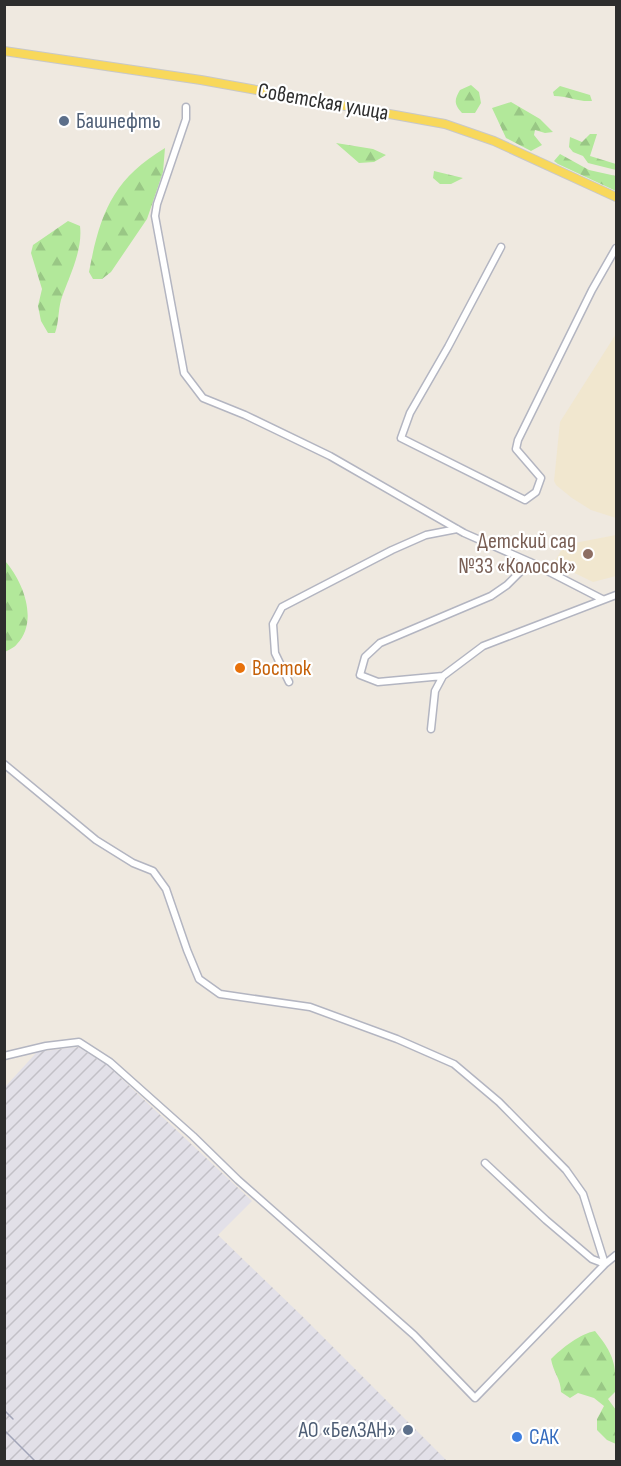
<svg xmlns="http://www.w3.org/2000/svg" width="621" height="1466" font-family="'Sofia Sans Condensed',sans-serif">
	<defs>
		<pattern id="industrial-furrows" width="10" height="10" patternUnits="userSpaceOnUse" patternTransform="scale(1.5)"><rect width="10" height="10" fill="#e2e0e8"/><path d="M-1 1l2-2M0 10L10 0M9 11l2-2" fill="none" stroke="#c2c0c7"/></pattern>
		<pattern id="forest-firs" width="22" height="20" patternUnits="userSpaceOnUse" patternTransform="scale(1.5)"><rect width="22" height="20" fill="#b2e89a"/><path d="M5 1l3.5 6h-7zM16 11l3.5 6h-7z" fill="#99c785"/></pattern>
	</defs>
	<rect width="100%" height="100%" fill="#efe9e0"/>
	<path fill="url(#industrial-furrows)" d="M78 1047 107 1065 252 1201 218 1235 301 1315 447 1461H5V1087L37 1052Z"/>
	<path fill="#f1e7cf" d="M616 334V518L591 510 572 498 556 485 554 481 560 422Z
		M616 535V576L593 582 554 563 564 545Z"/>
	<path fill="url(#forest-firs)" d="M471 85 479 92 481 103 475 113H462C454 104 454 100 460 90Z
		M560 86 590 95 592 101C578 102 567 96 554 96L553 92Z
		M511 102 540 119 553 132 545 133 535 130 534 135 542 145 531 151 506 138 492 108Z
		M590 134H597L590 156 616 164V170L588 163 583 156 573 152 569 147 570 137 582 142Z
		M336 143 373 149 386 155 374 162 359 163Z
		M165 148 163 172 147 219 111 272 102 279H93L89 272C100 214 112 180 165 148Z
		M560 154 589 170 616 176V191L558 164 554 161Z
		M434 171 463 178 451 184H440L433 178Z
		M68 221 80 226C83 251 69 276 61 300 58 311 59 322 55 333H48L41 321 38 306 42 289 31 253 33 245Z
		M5 561C23 581 39 621 17 644 14 648 8 650 5 652Z
		M595 1331C613 1353 617 1364 615 1392L608 1399 616 1410V1444L607 1440 597 1430V1419L604 1406 594 1398 578 1393 570 1398 561 1392C561 1379 553 1372 551 1359 562 1348 580 1334 595 1331Z"/>
	<g fill="none" stroke-linecap="round" stroke-linejoin="round">
		<g stroke="#b3b5c1" stroke-width="9">
			<path id="minor" d="M186 107V119L157 204 155 216 184 373 203 398 245 415 330 456 464 533 530 562 602 599
				M501 247 448 347 410 413 401 438 525 500 536 492 541 478 516 449 518 440 592 290 616 248
				M443 676 378 682 360 675 365 657 380 643 491 596 507 585 530 562
				M289 682 275 653 273 624 282 607 392 550 426 535 457 529
				M431 729 435 691 443 676 483 646 616 595
				M4 764 96 840 133 863 153 871 166 889 187 950 199 979 220 994 310 1007 397 1039 454 1064 499 1102 566 1170 583 1194 605 1264
				M4 1056 46 1046 79 1042 110 1062 193 1136 238 1180 414 1335 475 1398 605 1264 616 1255
				M485 1163 546 1220 592 1259 605 1264"/>
		</g>
		<g stroke="#c8c8c8" stroke-width="10">
			<path id="major" d="M4 51 201 80 445 124 494 141 616 197"/>
		</g>
		<use href="#minor" stroke="#fff" stroke-width="6"/>
		<use href="#major" stroke="#f8d85b" stroke-width="8"/>
		<path stroke="#a1a4b8" stroke-width="1.5" d="M4 1410 13 1419
			M4 1430 36 1462"/>
	</g>
	<g fill="#5c6f8a" stroke="#fff" stroke-width="2">
		<circle cx="64" cy="121" r="6"/>
		<circle cx="408" cy="1430" r="6"/>
	</g>
	<circle fill="#8d6e63" stroke="#fff" stroke-width="2" cx="588" cy="554" r="6"/>
	<circle fill="#e8710a" stroke="#fff" stroke-width="2" cx="240" cy="668" r="6"/>
	<circle fill="#3f7fe0" stroke="#fff" stroke-width="2" cx="517" cy="1437" r="6"/>
	<g text-anchor="middle" dominant-baseline="central" stroke-width="4.5" stroke-linejoin="round" paint-order="stroke">
		<g font-size="22" fill="#2d2d2d" stroke="#fff">
			<text transform="translate(323 102) rotate(10)">Советская улица</text>
		</g>
		<g font-size="22" fill="#4e5e75" stroke="#fff" text-anchor="start">
			<text x="76" y="121">Башнефть</text>
			<text x="396" y="1430" text-anchor="end">АО «БелЗАН»</text>
		</g>
		<g font-size="22" fill="#785e54" stroke="#fff" text-anchor="end">
			<text x="576" y="541">Детский сад<tspan x="576" dy="25">№33 «Колосок»</tspan></text>
		</g>
		<g font-size="22" fill="#c56008" stroke="#fff" text-anchor="start">
			<text x="252" y="668">Восток</text>
		</g>
		<g font-size="22" fill="#366cbe" stroke="#fff" text-anchor="start">
			<text x="529" y="1437">САК</text>
		</g>
	</g>
	<rect width="621" height="1466" fill="none" stroke="#2d2d2d" stroke-width="12"/>
</svg>
